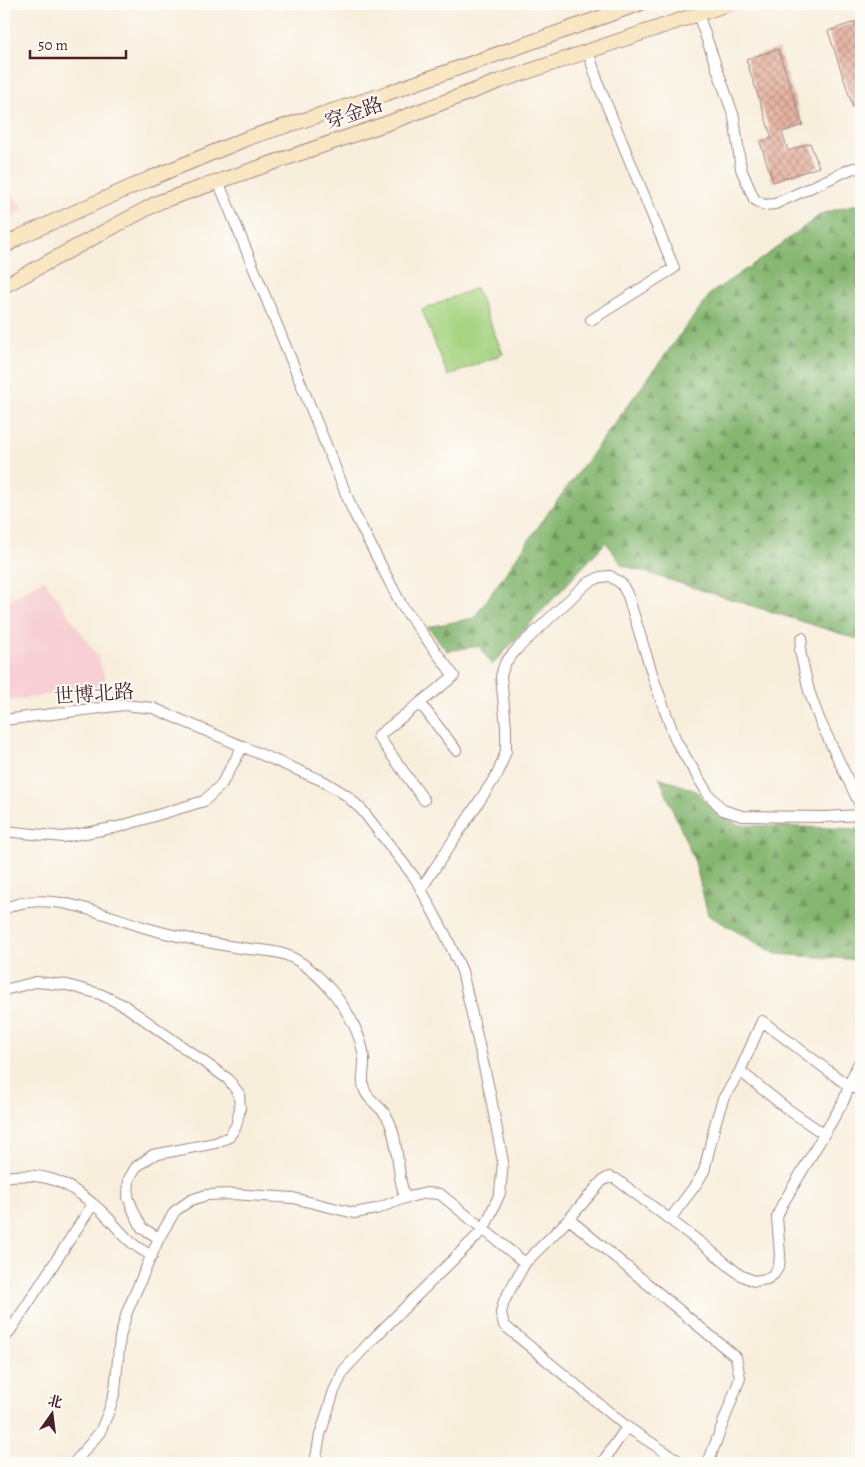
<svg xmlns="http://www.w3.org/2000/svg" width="865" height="1467" font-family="Alegreya,'Noto Serif SC',serif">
	<defs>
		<pattern id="forest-firs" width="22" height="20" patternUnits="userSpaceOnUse" patternTransform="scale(1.25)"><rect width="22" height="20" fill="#84b66f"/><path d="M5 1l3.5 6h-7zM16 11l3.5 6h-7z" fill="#6e935b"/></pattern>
		<pattern id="building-cross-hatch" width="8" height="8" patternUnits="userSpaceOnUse" patternTransform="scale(1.25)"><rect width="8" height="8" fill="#e6b3a1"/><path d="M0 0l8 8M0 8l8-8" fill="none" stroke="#bc9183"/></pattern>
	</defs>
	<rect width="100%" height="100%" fill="#fdfcf7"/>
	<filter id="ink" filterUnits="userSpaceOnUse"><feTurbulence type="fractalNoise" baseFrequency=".02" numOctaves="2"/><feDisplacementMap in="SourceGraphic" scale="10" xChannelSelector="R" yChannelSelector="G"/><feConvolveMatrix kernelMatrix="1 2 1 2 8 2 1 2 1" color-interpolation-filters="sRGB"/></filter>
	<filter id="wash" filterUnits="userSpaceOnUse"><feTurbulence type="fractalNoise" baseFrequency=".0096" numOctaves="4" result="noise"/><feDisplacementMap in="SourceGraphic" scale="20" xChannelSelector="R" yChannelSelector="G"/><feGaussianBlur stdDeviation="1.12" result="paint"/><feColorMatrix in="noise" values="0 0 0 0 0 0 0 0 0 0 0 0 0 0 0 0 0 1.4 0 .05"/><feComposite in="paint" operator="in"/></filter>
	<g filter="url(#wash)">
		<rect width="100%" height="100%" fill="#f8eedc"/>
		<path fill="#f7cfd4" d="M4 188 7 189 26 210 4 222Z
			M44 579 98 657 107 685 4 702V603Z"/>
		<path fill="#a6d481" stroke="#787a56" d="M476 288 503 354 448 376 422 310Z"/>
		<path fill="url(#forest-firs)" stroke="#676a4d" d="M852 205H861V640L622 565 606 542 492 665 479 646 447 651 428 627 474 618 548 513 711 293 767 255 821 214Z
			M659 777 696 791 717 814 739 825 861 829V960L776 954 708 915 695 862Z"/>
		<g id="blocks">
			<path fill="url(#building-cross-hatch)" d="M861 20V104L853 107 828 31Z
				M778 49 803 125 782 132 788 151 810 143 819 167 773 182 760 142 772 138 746 59Z"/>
		</g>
	</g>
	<g filter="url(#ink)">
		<use href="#blocks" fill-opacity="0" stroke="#a18684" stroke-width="1"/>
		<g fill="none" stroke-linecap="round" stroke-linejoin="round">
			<g stroke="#a18684" stroke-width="12">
				<path id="minor" d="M698 14 734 117 741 169 754 199 764 205 775 204 853 168 861 169
					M588 51 599 86 674 268 591 320
					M218 181 353 511 402 606 454 676 378 736 424 800
					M802 638 800 651 809 691 820 721 861 807
					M420 703 456 750
					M4 720 124 705 153 708 323 781 346 795 362 810 415 878 446 936 462 971 490 1093 503 1162 500 1193 484 1229 371 1341 344 1370 334 1391 320 1435 315 1463
					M4 831 63 837 118 827 204 801 221 785 243 746
					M421 889 498 773 506 751V727L501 676 505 663 517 649 586 584 600 577 610 576 622 584 628 596 655 683 676 741 708 794 723 810 742 816 825 817 861 815
					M4 909C45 888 101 914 143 927 173 936 204 942 235 947 250 950 266 949 280 953 318 963 360 1019 364 1058 365 1069 360 1081 365 1091 369 1101 382 1107 387 1117 396 1132 397 1159 400 1176 401 1184 403 1191 405 1198
					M4 990 36 982 67 985 100 994 125 1006 228 1079 239 1094 240 1109 236 1126 229 1137 215 1143 153 1155 136 1167 129 1179 128 1197 134 1212 142 1228 159 1238
					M740 1071 786 1108 824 1134
					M4 1177C46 1171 68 1182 99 1209 111 1219 120 1233 132 1243 138 1248 145 1252 152 1256
					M569 1219 736 1357 740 1378 708 1463
					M670 1219 697 1183 704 1171 716 1121 723 1099 740 1071 762 1021 850 1087 861 1090
					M4 1340 93 1204
					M74 1463 100 1432 109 1411 115 1391 120 1337 127 1312 159 1238 175 1211 191 1200 206 1195 233 1194 293 1198 354 1213 376 1209 405 1198 426 1193 440 1194 525 1263
					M602 1463 627 1427
					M682 1463 627 1427 504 1325 501 1313 504 1301 525 1263 569 1219 602 1181 609 1177 616 1179 705 1246 740 1275 754 1281 767 1279 774 1274 779 1266 780 1255 777 1217 782 1205 842 1104C849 1090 852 1072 861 1060"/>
			</g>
			<g stroke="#a18684" stroke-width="16">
				<path id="secondary" d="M4 247 19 237 149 179 248 138 382 95 639 4
					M4 286 159 202 391 122 500 81 728 4"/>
			</g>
			<use href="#minor" stroke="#fff" stroke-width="10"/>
			<use href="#secondary" stroke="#f9e7c3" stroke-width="14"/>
		</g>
	</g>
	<g text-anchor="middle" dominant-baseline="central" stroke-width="4" stroke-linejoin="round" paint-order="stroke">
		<g font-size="20" fill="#4a1f2b" stroke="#fdfcf7">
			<text transform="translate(354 113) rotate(-19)">穿金路</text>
			<text transform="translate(94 694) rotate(-4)">世博北路</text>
		</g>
	</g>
	<rect width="865" height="1467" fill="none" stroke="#fdfcf7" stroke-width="20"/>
	<g transform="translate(52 1414) rotate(14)" stroke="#fdfcf7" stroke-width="4" paint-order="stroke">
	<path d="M0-4L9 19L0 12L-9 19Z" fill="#4a1f2b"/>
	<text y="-8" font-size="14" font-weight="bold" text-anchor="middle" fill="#4a1f2b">北</text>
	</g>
	<path d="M30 50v8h96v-8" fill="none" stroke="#4a1f2b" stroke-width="2.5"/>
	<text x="38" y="50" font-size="15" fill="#4a1f2b" stroke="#fdfcf7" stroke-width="4" paint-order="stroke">50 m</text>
</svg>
